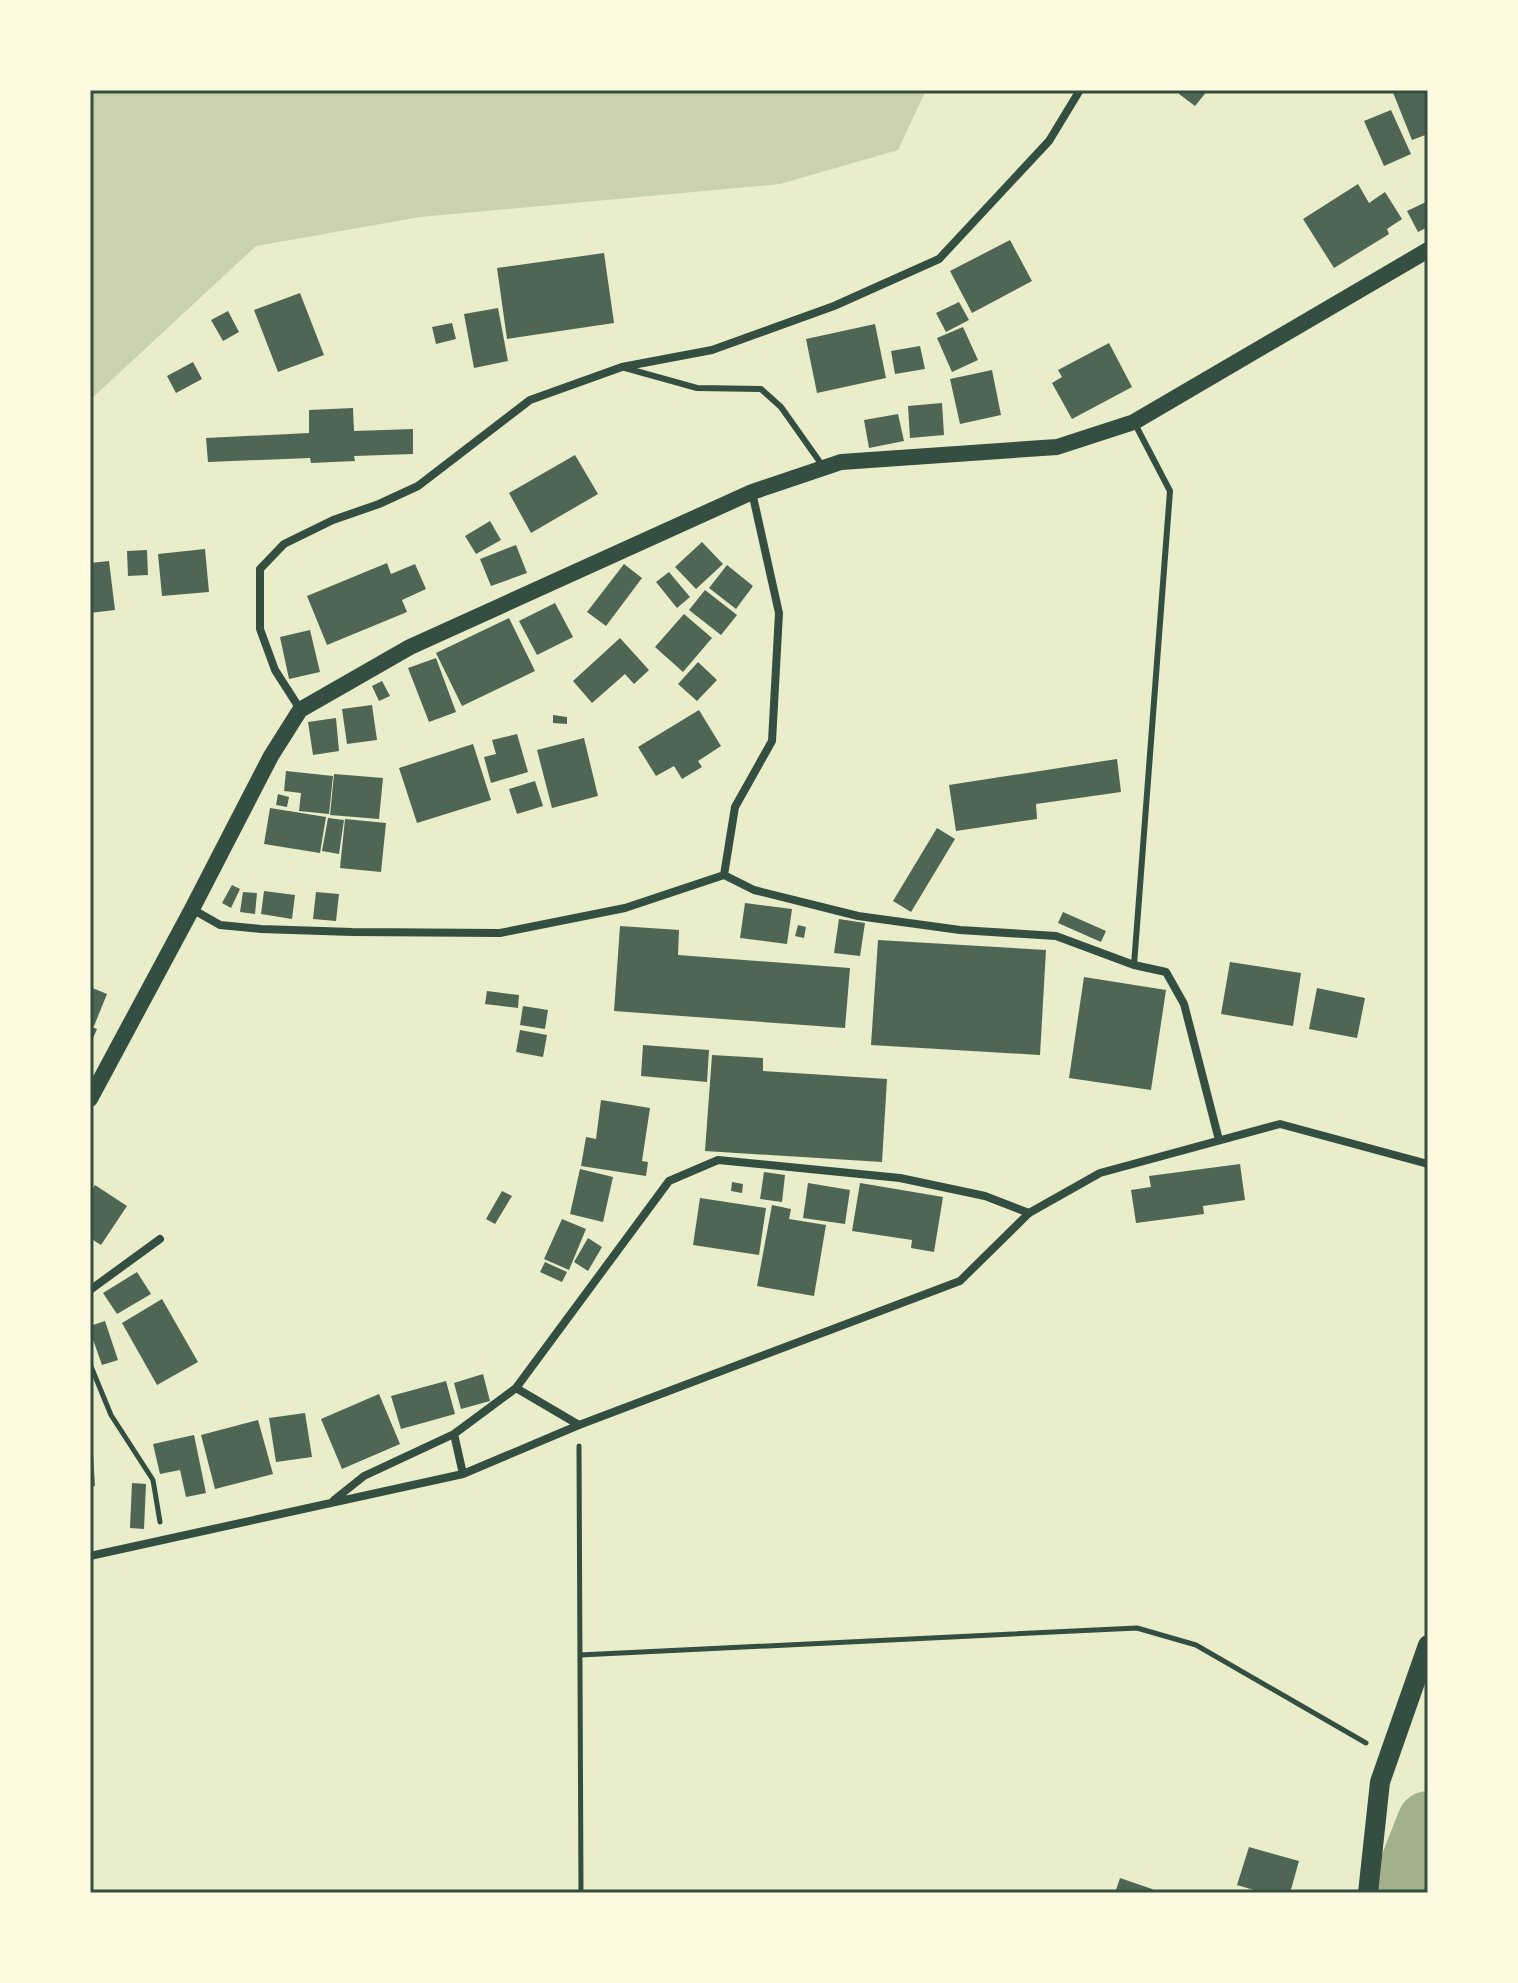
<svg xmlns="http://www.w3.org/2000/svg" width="1518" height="1983" font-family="'Alegreya Sans',sans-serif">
	<rect width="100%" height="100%" fill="#e9edc9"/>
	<path fill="#cad2ad" d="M90 90H926L898 150 780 184 420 217 256 246 90 400Z"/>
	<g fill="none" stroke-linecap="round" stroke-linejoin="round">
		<path stroke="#a3b18a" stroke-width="62" d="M1408 1893 1410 1868 1428 1822"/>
	</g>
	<path fill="#4f6655" d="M1182 90H1208L1195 106 1179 94Z
		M1392 90H1428V134L1412 140Z
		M1391 110 1411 154 1384 166 1364 121Z
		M1358 184 1369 203 1385 192 1402 219 1387 229 1389 234 1334 268 1303 219Z
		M1428 201V227L1418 232 1407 211Z
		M1010 240 1032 281 972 313 950 271Z
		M604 253 614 323 507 339 497 268Z
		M300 293 324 355 278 372 254 310Z
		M959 302 969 320 946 332 936 313Z
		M498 308 508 361 474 368 464 314Z
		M228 311 239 332 223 341 211 320Z
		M452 323 456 339 436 344 432 327Z
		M875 324 886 378 817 393 806 339Z
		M963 327 978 360 952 372 937 338Z
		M1109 343 1132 387 1072 419 1052 383 1062 377 1058 370Z
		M920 346 925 369 895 374 891 351Z
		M193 362 202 379 176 393 167 376Z
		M992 370 1001 415 960 424 950 379Z
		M942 403 944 435 910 438 908 406Z
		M353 408 354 431 413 429V454L354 456 355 461 311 463 310 458 208 462 206 438 309 433V410Z
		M898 414 904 441 869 448 864 420Z
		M575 455 598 494 531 533 509 493Z
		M490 521 501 540 476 554 465 536Z
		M702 542 723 564 696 589 675 567Z
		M516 545 527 573 491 586 480 559Z
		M205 549 209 592 162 596 158 554Z
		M147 550 148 575 128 576 127 551Z
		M109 561 115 610 90 613V563Z
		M387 563 391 574 415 564 426 589 402 600 407 612 327 645 307 596Z
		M624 564 642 578 606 626 587 612Z
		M727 565 753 586 736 609 709 588Z
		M669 572 690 597 677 608 656 582Z
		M705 590 737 615 721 635 689 610Z
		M555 603 573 637 537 655 519 621Z
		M684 614 712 638 683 672 655 647Z
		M509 618 535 671 462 706 436 653Z
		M310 630 320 672 289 679 280 637Z
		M620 638 649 670 634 684 625 674 592 703 573 681Z
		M436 658 456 712 429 722 408 668Z
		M698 662 717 680 697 701 678 684Z
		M382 681 390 696 379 701 372 686Z
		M372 705 377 740 347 744 342 709Z
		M699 710 721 746 698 761 702 767 682 779 674 766 656 776 638 747Z
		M553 715 567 717V724L553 723Z
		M336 718 339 751 313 755 308 722Z
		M517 734 528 772 491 783 484 757 496 754 492 740Z
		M584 738 598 796 552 808 537 750Z
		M473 744 491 800 417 823 399 768Z
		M1117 759 1121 792 1036 804 1037 819 956 831 949 785Z
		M286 771 333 776 329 814 299 811 301 793 284 791Z
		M334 774 383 778 379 819 330 815Z
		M535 781 543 806 517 814 509 789Z
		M278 794 289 797 287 807 276 805Z
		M270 808 326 817 320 853 264 844Z
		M328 818 344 820 339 854 322 851Z
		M345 819 386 823 381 872 340 868Z
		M937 828 955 839 911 912 893 901Z
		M232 885 240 889 231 908 222 903Z
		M264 891 295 895 292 919 261 914Z
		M243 892 257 893 255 914 240 912Z
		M316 892 339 894 336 921 313 919Z
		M745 903 792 909 787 944 740 938Z
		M1063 912 1106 931 1101 942 1058 923Z
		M839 919 865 923 860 956 834 953Z
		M798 925 806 927 804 938 795 936Z
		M620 926 679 930 678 955 850 968 845 1028 614 1011Z
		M878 940 1046 950 1040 1055 871 1045Z
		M1230 962 1301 973 1293 1026 1221 1014Z
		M1084 977 1166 990 1151 1090 1069 1078Z
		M90 987 107 994 94 1026 90 1024Z
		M1317 988 1365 998 1357 1038 1309 1029Z
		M487 991 519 995 518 1008 485 1004Z
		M523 1006 548 1010 545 1029 520 1025Z
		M90 1026 97 1029 90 1045Z
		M520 1030 547 1035 543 1057 516 1052Z
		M643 1045 709 1050 707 1082 641 1076Z
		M712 1055 763 1058V1071L887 1079 882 1162 705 1151Z
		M601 1100 650 1108 642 1161 648 1162 646 1176 581 1166 586 1137 596 1139Z
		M1240 1164 1245 1200 1203 1206 1204 1214 1136 1223 1131 1190 1151 1187 1149 1176Z
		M580 1169 613 1177 603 1222 570 1214Z
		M764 1172 785 1175 782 1202 760 1199Z
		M732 1182 743 1184 742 1193 731 1191Z
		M808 1183 850 1190 845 1224 803 1218Z
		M860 1183 943 1197 934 1252 911 1248 912 1240 852 1231Z
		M95 1185 127 1206 101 1245 90 1238V1193Z
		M502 1191 512 1196 495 1224 486 1219Z
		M700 1198 766 1208 759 1255 693 1245Z
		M772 1205 791 1209 789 1219 826 1225 814 1296 757 1286Z
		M562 1219 586 1229 569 1270 544 1259Z
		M588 1238 602 1247 588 1271 574 1262Z
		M545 1262 567 1272 562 1282 540 1272Z
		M137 1272 151 1294 117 1314 103 1293Z
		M162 1299 198 1362 157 1385 122 1323Z
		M105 1321 118 1360 102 1365 90 1331V1326Z
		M483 1374 490 1401 461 1409 454 1383Z
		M446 1381 455 1414 401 1429 391 1396Z
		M379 1394 400 1444 342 1469 321 1419Z
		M305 1413 312 1457 276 1462 269 1418Z
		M258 1420 273 1474 215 1489 201 1435Z
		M194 1435 206 1493 186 1497 180 1470 160 1474 153 1444Z
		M90 1438H92L95 1486 90 1487Z
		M132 1483 146 1484 144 1529 130 1528Z
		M1249 1847 1299 1861 1290 1893H1264L1237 1885Z
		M1120 1878 1152 1889 1156 1893H1115Z"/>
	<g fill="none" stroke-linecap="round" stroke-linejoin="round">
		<path stroke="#344e41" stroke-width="5" d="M90 1364 111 1415 153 1480 160 1522
			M579 1446 581 1893
			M580 1655 1137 1628 1196 1645 1366 1743"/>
		<path stroke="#344e41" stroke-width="6" d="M625 368 697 388 761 389 781 407 822 465
			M1134 422 1170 491 1134 965"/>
		<path stroke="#344e41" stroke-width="8" d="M300 709 275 670 260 629V569L284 544 333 520 379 504 418 486 530 400 622 367 712 350 834 306 939 259 1049 141 1080 90
			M724 875 735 807 772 741 779 613 752 492
			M192 909 220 925 261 929 352 932 500 933 625 908 724 875 754 890 858 916 960 930 1056 936 1134 965 1166 972 1184 1004 1219 1140
			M90 1290 160 1239
			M579 1425 516 1388 669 1181 718 1160 900 1178 985 1196 1029 1213
			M454 1434 463 1474
			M334 1500 364 1476 454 1434 516 1388
			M90 1556 463 1474 579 1425 960 1281 1029 1213 1100 1173 1280 1124 1428 1164"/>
		<path stroke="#344e41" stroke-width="16" d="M90 1099 192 909 271 756 300 710 410 647 752 492 841 462 1057 447 1134 422 1428 250"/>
		<path stroke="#344e41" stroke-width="20" d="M1368 1893 1380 1782 1428 1645"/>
	</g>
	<rect width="1518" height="1983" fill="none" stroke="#fefae0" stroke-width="184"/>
	<rect x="92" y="92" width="1334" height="1799" fill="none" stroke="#344e41" stroke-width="3"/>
</svg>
